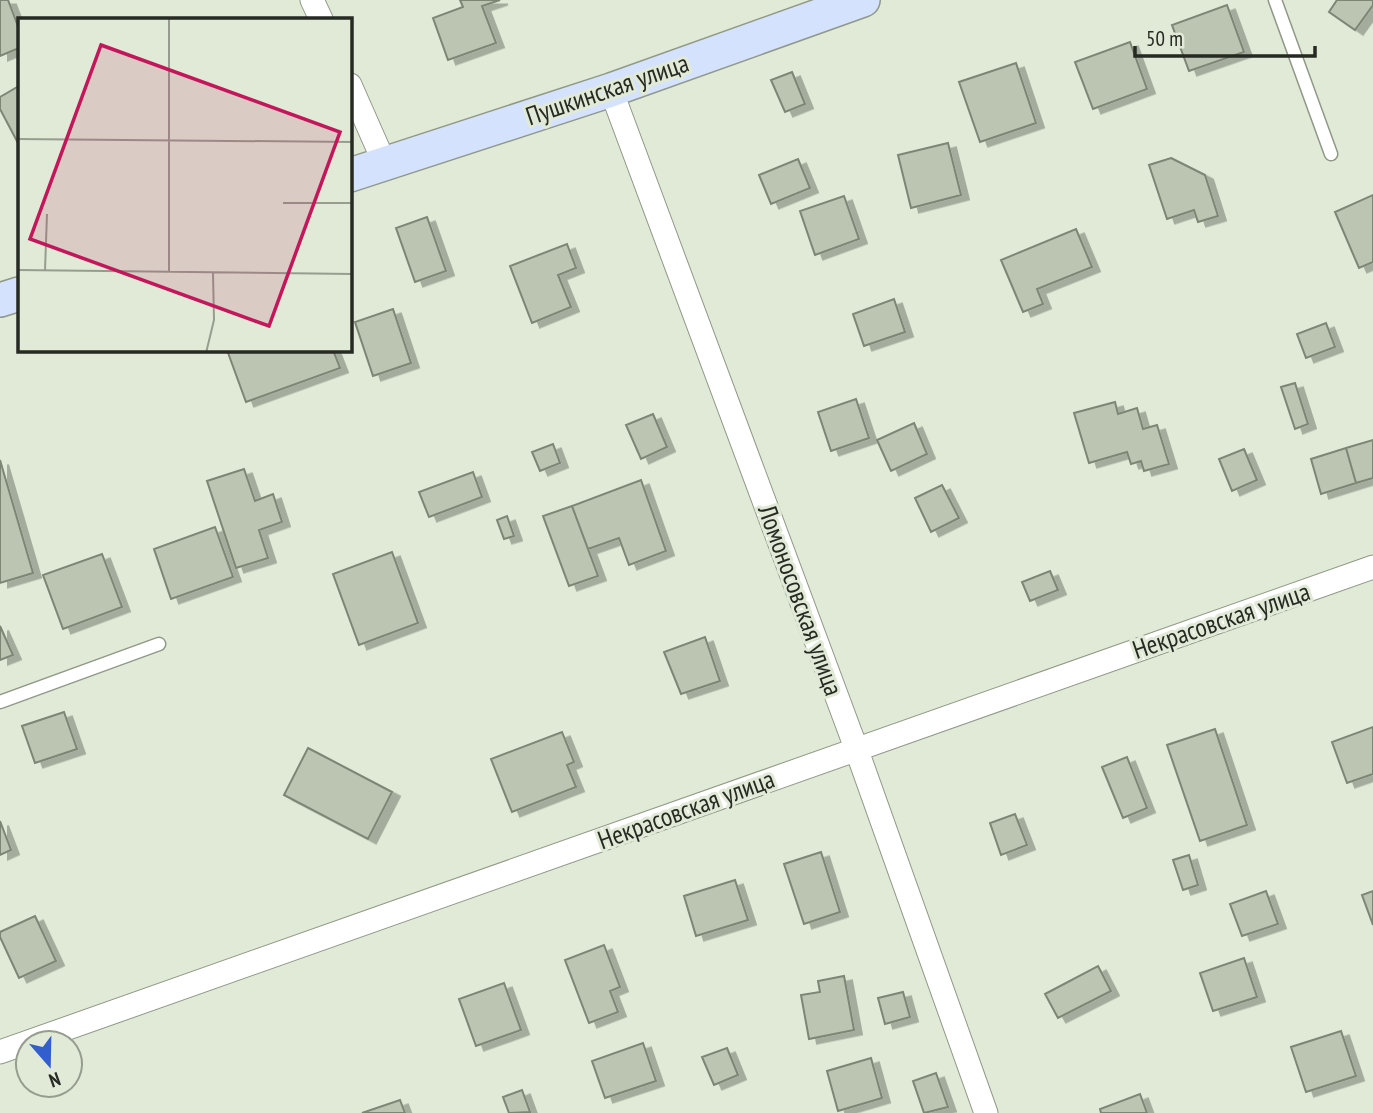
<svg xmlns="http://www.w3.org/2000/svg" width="1373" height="1113" font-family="'PT Sans Narrow',sans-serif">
	<defs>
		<filter id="shadow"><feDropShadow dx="8" dy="4.5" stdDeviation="0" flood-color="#0004"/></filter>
	</defs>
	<rect width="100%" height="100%" fill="#e0ead7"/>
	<path fill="#bbc5b2" stroke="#7d8675" stroke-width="2" filter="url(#shadow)" d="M0 0H8L19 29V48L0 56Z
		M460 0H500L482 6 496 43 448 60 433 18 463 7Z
		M1337 0H1373V5L1355 30 1329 12Z
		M1227 5 1244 52 1189 71 1172 25Z
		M1130 42 1147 89 1093 109 1075 62Z
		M1016 63 1036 123 980 142 959 82Z
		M792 72 805 104 785 112 771 80Z
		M19 86V145L0 109V97Z
		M948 143 961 195 911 208 898 155Z
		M1171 158 1205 175 1218 216 1198 222 1194 210 1167 219 1149 165Z
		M798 159 810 188 771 204 759 175Z
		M1373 195V262L1359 268 1335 212Z
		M844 196 859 239 815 255 800 211Z
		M427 217 446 271 415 282 396 228Z
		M1076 229 1092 267 1037 289 1043 304 1023 312 1001 260Z
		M567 244 576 268 558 275 571 307 532 323 510 266Z
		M894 299 905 332 864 346 853 314Z
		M393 309 411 363 373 376 355 322Z
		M1326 323 1335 347 1306 358 1297 334Z
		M227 350H333L340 368 246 402Z
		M1295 383 1308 424 1295 429 1281 387Z
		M856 399 869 438 831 451 818 412Z
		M1115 402 1118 414 1137 408 1143 429 1157 425 1169 464 1144 471 1141 461 1131 464 1127 452 1089 463 1074 413Z
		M653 414 667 447 641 459 626 425Z
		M914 423 927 454 891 471 877 440Z
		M1373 440V478L1356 483 1346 448Z
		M553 444 560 463 540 471 532 452Z
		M1346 448 1356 483 1321 494 1311 459Z
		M1244 449 1257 480 1232 491 1219 459Z
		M0 460 33 573 0 583Z
		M244 469 255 501 273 494 282 522 259 530 268 558 236 568 207 481Z
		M473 472 482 497 429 517 419 492Z
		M641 480 666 551 629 565 619 538 588 549 572 506Z
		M942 485 959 518 931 532 915 498Z
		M572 506 598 576 569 586 543 516Z
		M507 516 514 536 504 539 497 520Z
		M215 527 233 577 171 599 154 549Z
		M392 552 418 623 359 645 333 574Z
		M102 554 122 607 63 629 43 575Z
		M1050 571 1058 590 1030 601 1022 582Z
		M0 626 13 655 0 660Z
		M705 637 720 681 681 694 664 652Z
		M64 712 77 749 35 763 22 726Z
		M1373 727V774L1347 783 1332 742Z
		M1215 729 1247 825 1200 841 1167 745Z
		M562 732 574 762 567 765 576 787 512 812 491 759Z
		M308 748 392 792 368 839 284 795Z
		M1127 757 1147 808 1123 818 1102 767Z
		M1015 814 1027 845 1001 855 990 823Z
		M0 821 11 850 0 855Z
		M821 852 840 912 804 924 784 864Z
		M1189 855 1198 885 1183 890 1173 860Z
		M735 880 748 920 696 936 684 896Z
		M1266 891 1278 924 1242 936 1230 904Z
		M1373 891V925L1362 895Z
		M35 916 56 961 19 978 0 937V932Z
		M604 945 620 987 610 991 618 1012 589 1023 565 960Z
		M1244 958 1257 997 1213 1011 1200 973Z
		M1098 966 1111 991 1058 1018 1045 994Z
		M844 976 854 1030 809 1039 801 995 820 992 818 981Z
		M504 983 521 1030 476 1046 459 999Z
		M903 992 910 1017 885 1024 878 998Z
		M1341 1031 1356 1076 1306 1092 1291 1047Z
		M643 1043 656 1081 605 1098 592 1061Z
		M727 1048 738 1075 714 1085 702 1057Z
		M871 1058 882 1098 838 1111 827 1071Z
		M936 1073 948 1107 924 1113 913 1081Z
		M522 1090 530 1112 509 1113 503 1097Z
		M1140 1094 1147 1113H1101L1100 1109Z
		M400 1100 405 1113H362Z"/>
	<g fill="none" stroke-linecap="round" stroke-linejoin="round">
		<g stroke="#909988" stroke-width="15">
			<path id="lane" d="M1275 0 1331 154
				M0 702 159 644"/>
		</g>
		<g stroke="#909988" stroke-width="25">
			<path id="street" d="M312 0 321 19
				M350 85 384 162
				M611 90 856 748 986 1113
				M0 1052 1373 567"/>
		</g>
		<g stroke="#909988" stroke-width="36">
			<path id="secondary" d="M350 175 611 90 863 0
				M0 300 19 294"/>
		</g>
		<use href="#lane" stroke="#fff" stroke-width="12"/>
		<use href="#street" stroke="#fff" stroke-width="23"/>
		<use href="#secondary" stroke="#d5e2fe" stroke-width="33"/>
	</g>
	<g text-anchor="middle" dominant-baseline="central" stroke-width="6" stroke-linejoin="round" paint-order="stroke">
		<g font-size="26" fill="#262a23" stroke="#e0ead7">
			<text transform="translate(607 89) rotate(-19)">Пушкинская улица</text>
			<text transform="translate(801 600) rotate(70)">Ломоносовская улица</text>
			<text transform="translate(1221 620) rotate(-19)">Некрасовская улица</text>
			<text transform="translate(686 809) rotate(-20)">Некрасовская улица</text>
		</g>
	</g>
	<g transform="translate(18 18)">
		<rect width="334" height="334" fill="#e0ead7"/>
		<path fill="none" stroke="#969d8f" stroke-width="2" d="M0 121 335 124M265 185H335M0 252 335 256M27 252 29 196M151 253V0M188 335 196 302 195 255"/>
		<path fill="#c2185b" fill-opacity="0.15" stroke="#c2185b" stroke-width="3.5" d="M83 27 322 114 251 308 12 221Z"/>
		<rect width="334" height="334" fill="none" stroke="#262a23" stroke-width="3.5"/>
	</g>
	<g transform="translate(49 1064) rotate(160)"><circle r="33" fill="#e0ead7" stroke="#969d8f" stroke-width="2"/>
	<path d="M0-5L12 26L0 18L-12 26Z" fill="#325ece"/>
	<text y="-10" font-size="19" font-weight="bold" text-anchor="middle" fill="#262a23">N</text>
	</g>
	<path d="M1135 46v10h180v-10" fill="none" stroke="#262a23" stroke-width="3.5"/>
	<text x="1146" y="46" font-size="21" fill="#262a23" stroke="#e0ead7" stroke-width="5" paint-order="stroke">50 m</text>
</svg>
